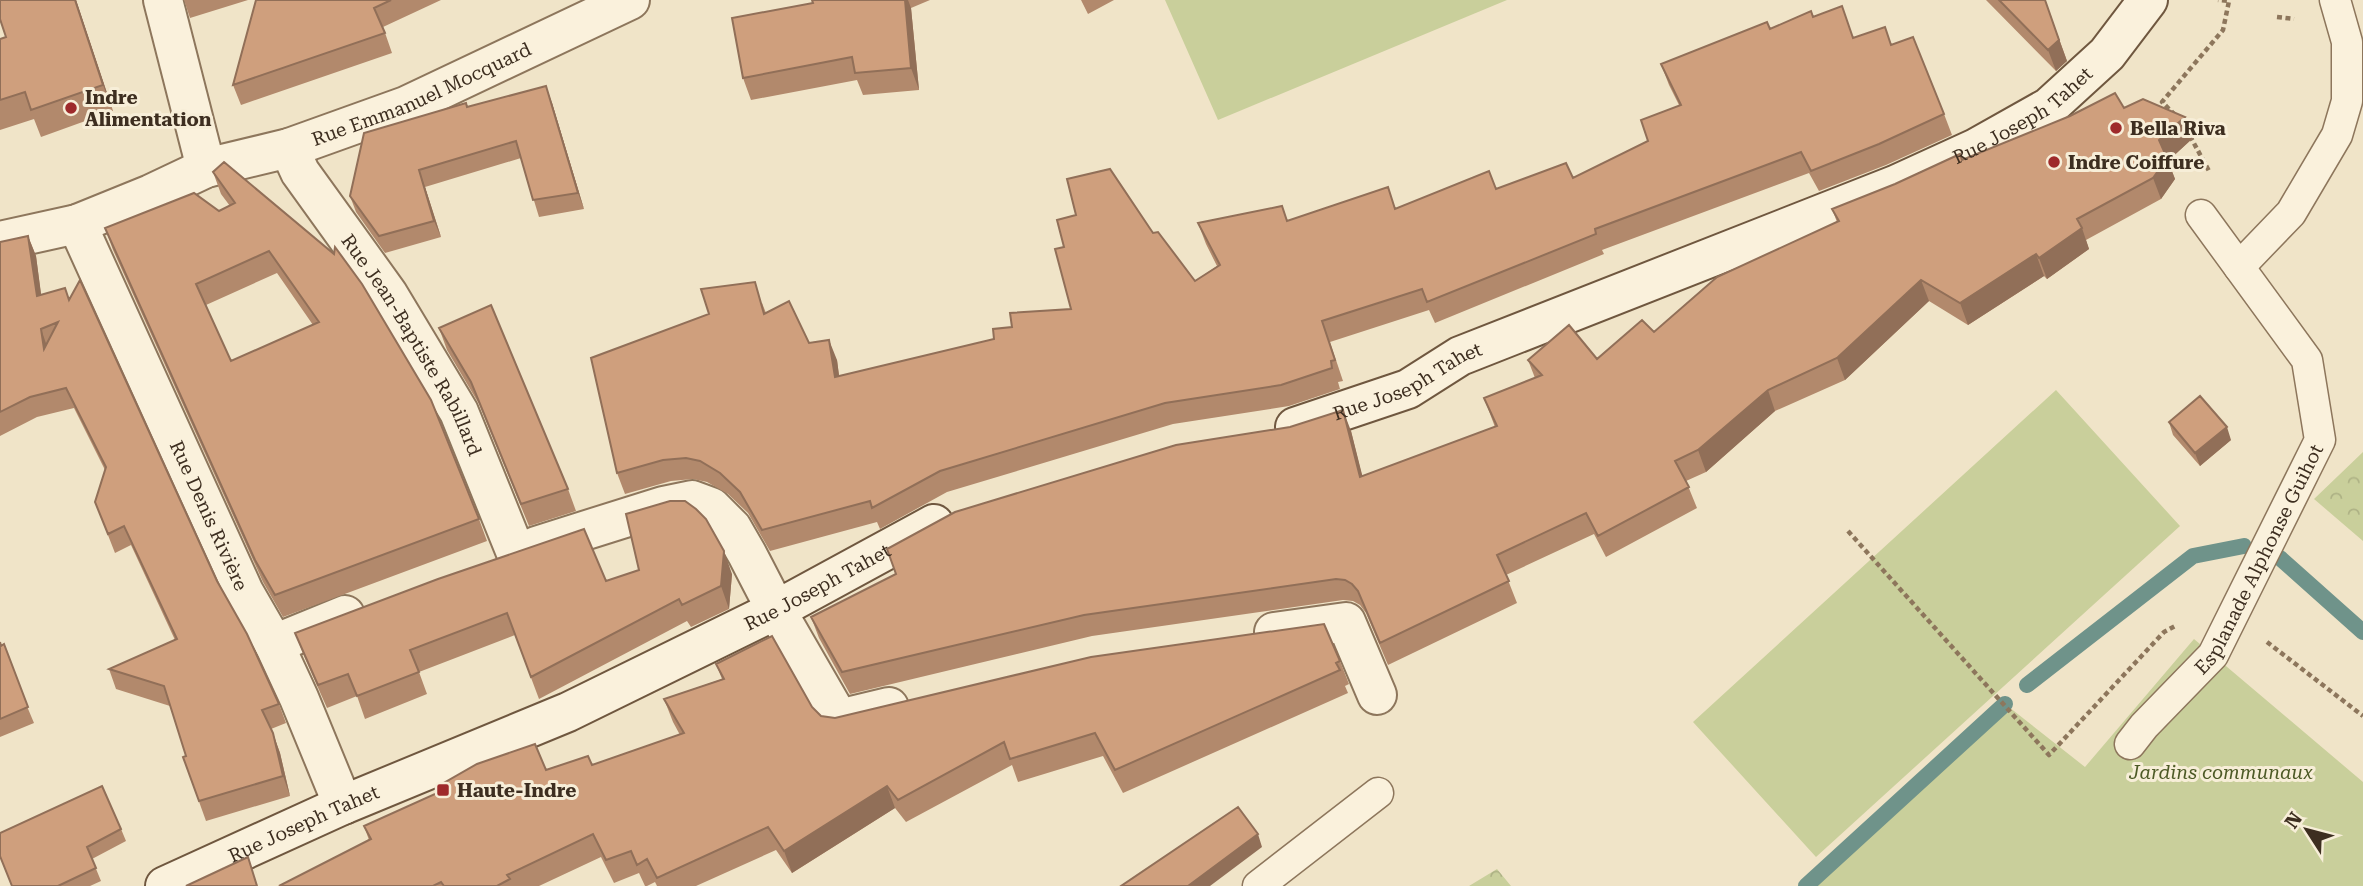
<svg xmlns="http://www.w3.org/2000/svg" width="2363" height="886" font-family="'Roboto Serif',serif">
	<defs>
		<pattern id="forest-crowns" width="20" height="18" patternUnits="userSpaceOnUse" patternTransform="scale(1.75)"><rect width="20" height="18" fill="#c9cf9b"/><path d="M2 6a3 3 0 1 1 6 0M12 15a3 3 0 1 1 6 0" fill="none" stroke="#aeb285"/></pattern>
	</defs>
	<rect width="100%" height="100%" fill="#f0e4c8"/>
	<path fill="#c9cf9b" d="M1165 0H1507L1218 120Z
		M2056 390 2180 526 1816 857 1693 722Z
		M2194 639 2363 782V886H1806L2005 704 2085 767Z"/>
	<path fill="url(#forest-crowns)" d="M2363 452V541L2314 499Z
		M1497 869 1511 886H1469Z"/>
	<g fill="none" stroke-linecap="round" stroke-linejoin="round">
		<path stroke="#6f938a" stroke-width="16" d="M2280 558 2363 632
			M2027 685 2193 556 2244 546
			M1806 886 2005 704"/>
		<g stroke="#8d765c" stroke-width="33">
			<g id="lane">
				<path d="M2239 267 2291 213 2337 135 2347 101V42L2335 0"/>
				<path id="s1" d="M2130 744 2144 726 2213 655 2320 440 2307 360 2201 215"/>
				<path d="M1258 886 1378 793"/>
			</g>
		</g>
		<g stroke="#8d765c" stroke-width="42">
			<g id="street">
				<path d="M163 0 206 168"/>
				<path id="s2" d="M289 148 300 172 388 294 459 412 516 553"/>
				<path id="s3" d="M77 224 244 592 274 644 299 698 343 805"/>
				<path id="s4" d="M0 241 77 224 151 194 206 168 289 148 406 106 630 0"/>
				<path d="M536 546 663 506 692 500 711 507 732 528 747 554 776 610 839 719 889 707"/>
				<path d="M1274 632 1346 622 1377 695"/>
				<path d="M274 644 345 615"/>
			</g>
		</g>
		<g stroke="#6f573f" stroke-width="42">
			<g id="secondary">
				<path id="s5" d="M1295 427 1408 389 1460 356 1895 185 1976 148 2049 107 2107 54 2148 0"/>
				<path id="s6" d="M165 886 343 805 568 712 776 610 934 524"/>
			</g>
		</g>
		<path stroke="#8d765c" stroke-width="4.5" stroke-dasharray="5 3.5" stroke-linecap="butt" d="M2277 17 2294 19
			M2175 115 2162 102 2223 30 2229 1 2218 0
			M2190 136 2209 171
			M1848 531 2049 755 2164 632 2177 625
			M2267 642 2363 716"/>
		<use href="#lane" stroke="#faf1dc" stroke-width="30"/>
		<use href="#street" stroke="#faf1dc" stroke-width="38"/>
		<use href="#secondary" stroke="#faf1dc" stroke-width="38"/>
	</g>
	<path fill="#b2896c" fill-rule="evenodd" d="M76 0 113 111 41 137 34 119 0 130V39L6 37Z
		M184 0H248L190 18Z
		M256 0H441L383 27 392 53 241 105 233 85Z
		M812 0H930L911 8 919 90 863 95 857 80 751 100 743 78 813 3Z
		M1081 0H1114L1088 14Z
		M1986 0H2045L2067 61 2056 71Z
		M1813 17 1853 38 1891 45 1944 114 1952 135 1886 165 1819 191 1809 173 1602 250 1604 254 1435 323 1429 310 1330 342 1343 381 1338 382 1340 389 1289 406 1173 424 947 492 880 529 877 522 770 551 748 513 728 494 707 482 693 479 671 481 625 494 617 473 762 303 766 313 809 343 837 360 839 376 994 339 1012 327 1071 309 1153 233 1195 281 1217 266 1206 244 1198 223 1287 221 1396 208 1496 189 1573 178 1648 141 1679 105 1669 85 1661 64 1770 29Z
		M552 103 584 209 539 217 521 158 425 187 441 237 385 253 356 212 350 196 467 107Z
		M2124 108 2185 117 2193 138 2168 161 2175 179 2161 199 2086 240 2089 249 2047 279 2044 276 1968 325 1929 301 1845 380 1775 411 1706 472 1686 481 1697 508 1606 557 1594 534 1506 575 1517 603 1388 665 1366 613 1360 605 1353 601 1343 600 1092 636 850 694 819 638 811 617 1351 431 1362 476 1495 427 1484 398 1535 378 1528 360 1597 359 1654 332 1837 222 1832 209 1962 160Z
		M213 172 479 519 487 541 283 617 263 582 113 250 105 228 219 211 230 206 221 194ZM277 273 313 325 231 361 206 305Z
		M28 236 36 256 41 295 69 300 217 581 279 704 286 723 271 729 280 753 290 796 206 821 183 757 186 756 170 706 116 689 109 669 175 640 131 545 115 553 95 502 105 470 74 408 37 417 0 436V242Z
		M439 328 568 489 576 511 529 526 479 404 447 350Z
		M2169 422 2231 440 2200 466 2173 435Z
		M732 574 729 609 691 627 687 621 539 699 515 635 419 672 427 694 365 719 357 696 327 708 304 656 295 633 606 581Z
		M0 642 34 723 0 737Z
		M1340 661 1349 684 1345 686 1348 693 1123 793 1103 756 1018 782 1012 765 906 822 895 808 792 873 776 850 696 886H657L655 882 647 886H645L639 873 614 883 601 857 539 886H279L369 840 364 826 546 770 592 765 680 735 673 722 664 699 722 679 716 664 812 707 821 716 835 718Z
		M121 829 126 841 92 859 101 881 90 886H12Z"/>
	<path fill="#916f58" d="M75 0H76L113 111 103 85Z
		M905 0H908L911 8 919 90 911 68Z
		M2045 0 2067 61 2056 71 2048 50Z
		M546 86 552 103 584 209 578 193Z
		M2185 117 2193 138 2168 161 2175 179 2161 199 2153 178 2159 140Z
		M419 170 425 187 441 237 434 221Z
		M2082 228 2089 249 2047 279 2039 258Z
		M28 236 36 256 44 316 37 296Z
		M2036 254 2044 276 1968 325 1960 303Z
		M1921 280 1929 301 1845 380 1837 358Z
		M41 329 48 349H44Z
		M829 340 837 360 842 398 835 377Z
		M1768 390 1775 411 1706 472 1698 450Z
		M1343 410 1351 431 1368 498 1360 477Z
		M2227 427 2231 440 2200 466 2195 453Z
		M724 551 732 574 729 609 721 586Z
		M273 733 280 753 290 796 283 776Z
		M887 786 895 808 792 873 784 851Z
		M1258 834 1262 847 1210 886H1188Z"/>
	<path fill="#cf9f7d" stroke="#916f58" stroke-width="2" fill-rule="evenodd" d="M0 0H75L103 85 31 110 25 92 0 100V39L6 37 0 19Z
		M256 0H391L374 8 385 33 233 85Z
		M812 0H905L911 68 855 73 852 57 743 78 732 18 813 3Z
		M1999 0H2045L2059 40 2048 50Z
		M1842 6 1853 38 1885 27 1891 45 1913 37 1944 114 1879 144 1811 171 1801 152 1595 229 1596 234 1427 302 1422 289 1322 321 1335 360 1331 361 1332 368 1281 385 1165 403 940 471 872 508 870 501 762 530 740 492 720 473 700 461 686 458 663 460 617 473 591 358 709 314 701 289 755 282 764 314 789 301 809 343 829 340 835 377 994 339 993 329 1012 327 1010 313 1071 309 1055 249 1064 247 1057 220 1076 215 1067 179 1110 169 1153 233 1158 232 1195 281 1220 265 1198 223 1282 206 1287 221 1388 187 1395 209 1489 171 1496 189 1566 163 1573 178 1648 141 1641 120 1681 105 1661 64 1767 22 1770 29 1811 11 1813 17Z
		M546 86 578 193 533 200 516 141 419 170 434 221 379 236 350 196 364 133 466 103 467 107Z
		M2115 93 2124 108 2143 99 2185 117 2159 140 2167 158 2153 178 2077 219 2082 228 2039 258 2036 254 1960 303 1921 280 1837 358 1768 390 1698 450 1675 461 1689 487 1598 536 1586 513 1497 555 1509 581 1380 643 1358 591 1352 584 1345 580 1336 579 1084 615 842 672 811 617 896 574 887 549 955 512 1176 445 1290 427 1343 410 1360 477 1497 426 1484 398 1542 375 1528 360 1569 325 1597 359 1642 320 1654 332 1717 277 1839 221 1832 209 1895 184 1960 154 1962 160 2070 116Z
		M224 162 334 254 335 247 362 284 431 400 479 519 275 595 255 560 105 228 194 193 219 211 235 203 213 172ZM269 251 319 322 231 361 196 284Z
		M28 236 37 296 65 288 69 300 80 280 217 581 247 634 279 704 262 710 273 733 283 776 199 801 183 757 186 756 164 686 109 669 177 639 124 526 108 534 95 502 106 467 66 388 30 397 0 412V242ZM58 322 44 349 41 329Z
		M491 305 568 489 521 504 471 382 439 328Z
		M2200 396 2227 427 2195 453 2169 422Z
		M670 501H685L696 509 706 519 724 551 721 586 682 605 679 599 531 677 507 613 410 650 419 672 357 696 348 674 318 685 295 633 438 579 584 529 606 581 639 570 626 514Z
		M1324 624 1340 661 1336 663 1340 670 1115 770 1095 733 1010 759 1004 742 898 800 887 786 784 851 768 827 657 878 647 859 637 865 631 851 606 860 593 834 507 875 510 879 497 886H444L441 882 433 886H279L371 839 364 826 444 790 442 784 477 764 535 744 546 770 588 756 592 765 684 733 664 699 724 679 716 664 772 636 812 707 821 716 835 718 1091 657Z
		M0 642 1 646 4 644 28 707 0 719Z
		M102 786 121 829 87 847 96 868 58 886H12L0 856V833Z
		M1238 807 1258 834 1188 886H1121Z
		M248 857 257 886H186Z"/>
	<g fill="#9e2a2b" stroke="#f7eed8" stroke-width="2.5">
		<circle cx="71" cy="108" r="7"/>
		<circle cx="2116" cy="128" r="7"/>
		<circle cx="2054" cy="162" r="7"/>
		<rect x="436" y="783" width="14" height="14" rx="3.5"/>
	</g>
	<g text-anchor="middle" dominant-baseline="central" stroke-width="6" stroke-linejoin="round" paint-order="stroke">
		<g font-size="19" fill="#3d2e20" stroke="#f7eed8">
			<text stroke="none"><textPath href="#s4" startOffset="448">Rue Emmanuel Mocquard</textPath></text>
			<text stroke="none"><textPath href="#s5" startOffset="794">Rue Joseph Tahet</textPath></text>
			<text stroke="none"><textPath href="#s2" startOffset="233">Rue Jean-Baptiste Rabillard</textPath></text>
			<text stroke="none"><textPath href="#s5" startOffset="122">Rue Joseph Tahet</textPath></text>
			<text stroke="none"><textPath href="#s3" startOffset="320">Rue Denis Rivière</textPath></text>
			<text stroke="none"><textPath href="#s1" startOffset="228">Esplanade Alphonse Guihot</textPath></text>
			<text stroke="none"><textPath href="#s6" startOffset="718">Rue Joseph Tahet</textPath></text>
			<text stroke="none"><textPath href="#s6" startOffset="152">Rue Joseph Tahet</textPath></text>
		</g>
		<g font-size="19" font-weight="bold" fill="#3d2e20" stroke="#f7eed8" text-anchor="start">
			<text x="85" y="97">Indre<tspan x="85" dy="22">Alimentation</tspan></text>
			<text x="2130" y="128">Bella Riva</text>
			<text x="2068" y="162">Indre Coiffure</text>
			<text x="457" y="790">Haute-Indre</text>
		</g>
		<g font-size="19" font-style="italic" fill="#4d5a26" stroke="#f7eed8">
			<text x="2221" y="772">Jardins communaux</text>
		</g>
	</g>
	<g transform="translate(2307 830) rotate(306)" stroke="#f7eed8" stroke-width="5" paint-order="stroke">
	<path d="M0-5L12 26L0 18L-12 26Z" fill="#3d2e20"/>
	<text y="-10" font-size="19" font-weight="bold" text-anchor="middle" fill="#3d2e20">N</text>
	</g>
</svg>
